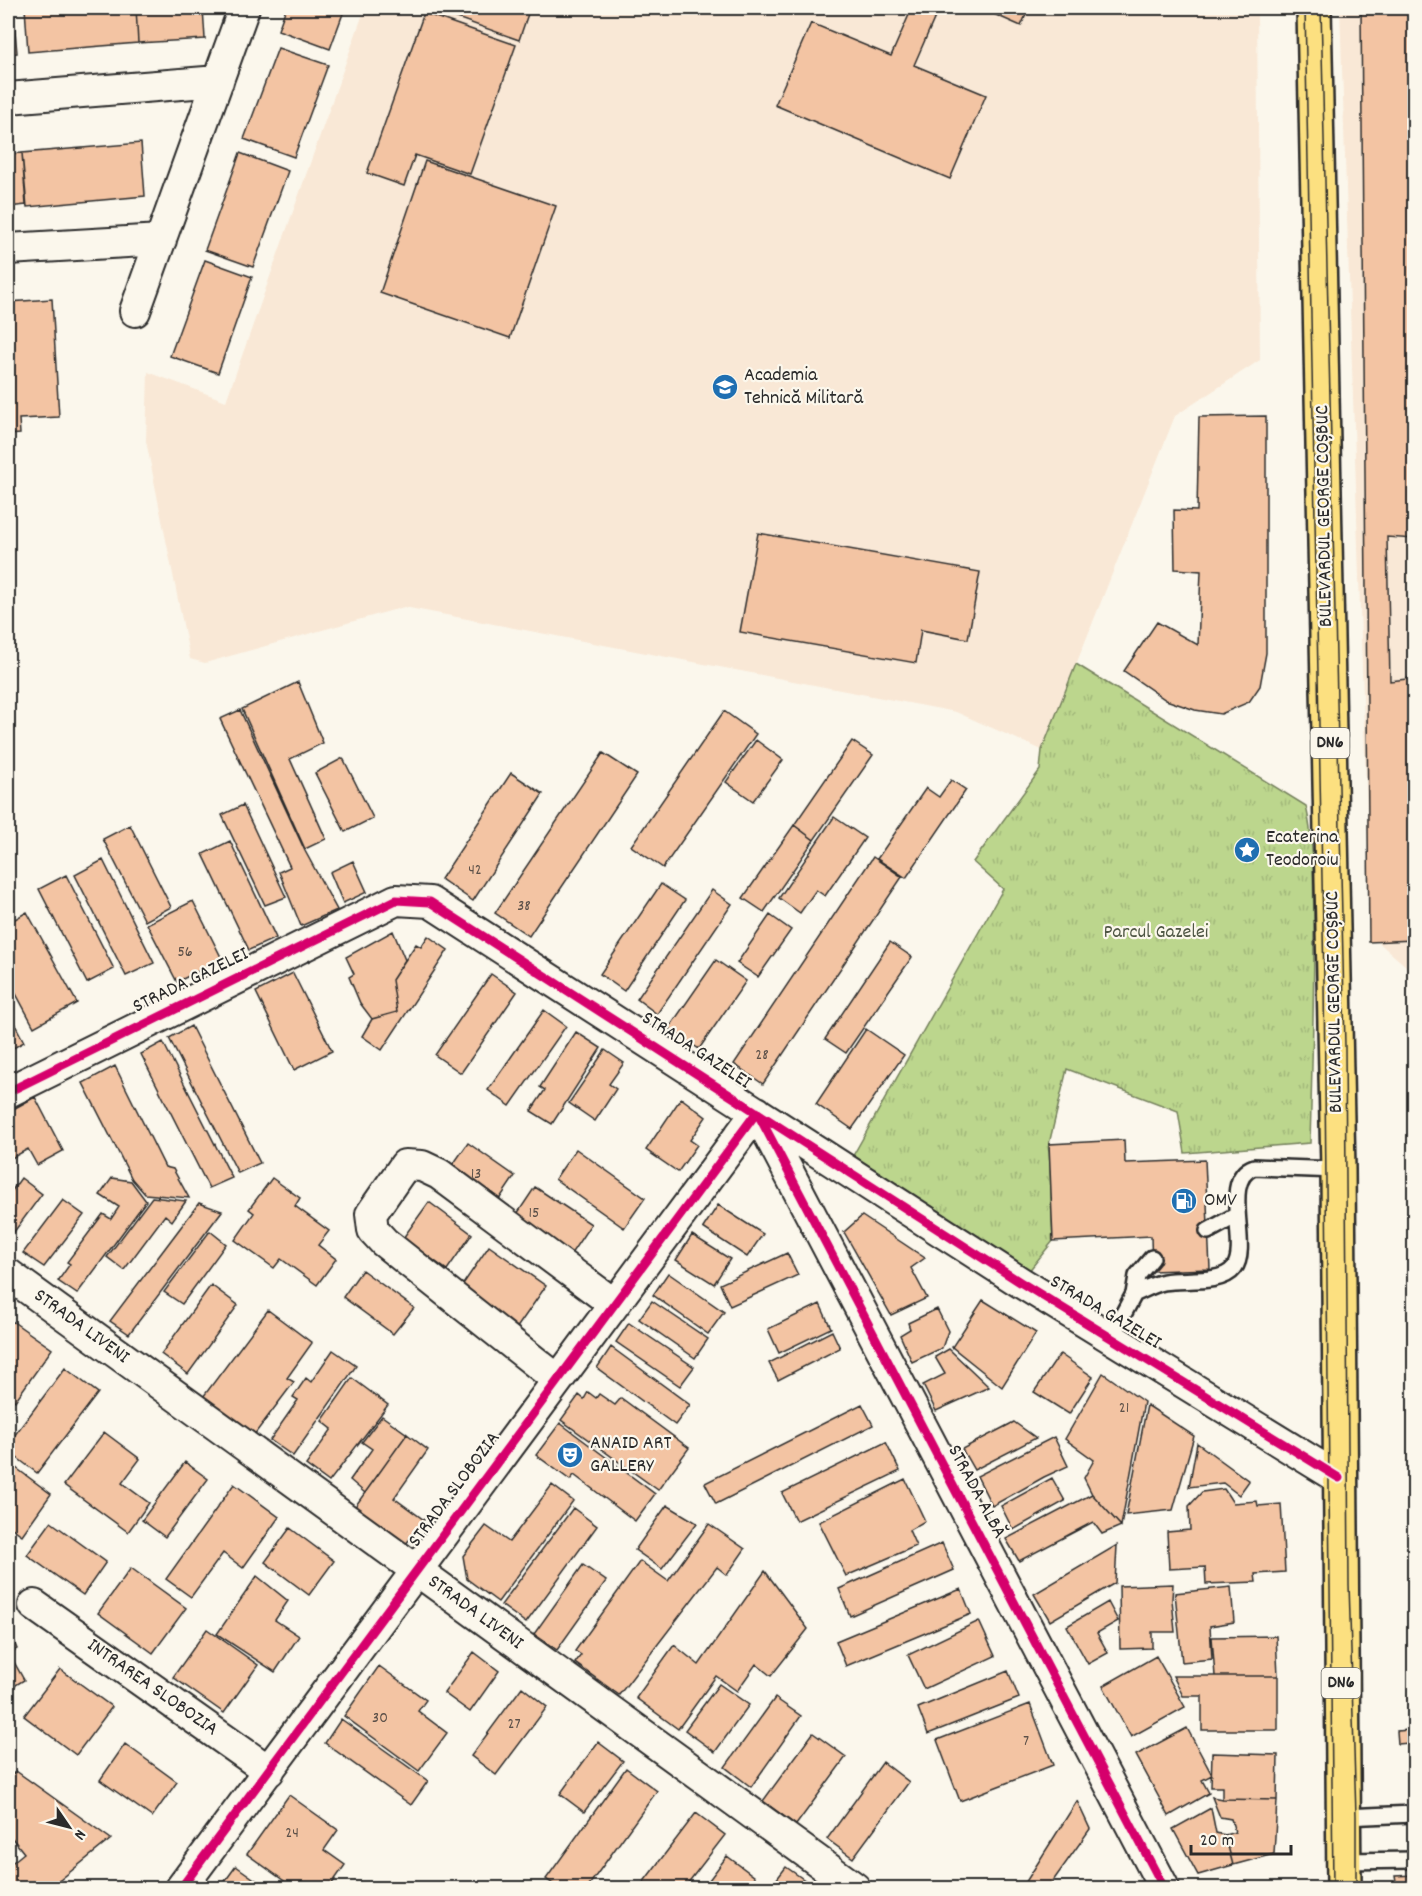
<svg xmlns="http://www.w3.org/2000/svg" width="1422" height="1896" font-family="Dekko,sans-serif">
	<defs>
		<pattern id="park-tufts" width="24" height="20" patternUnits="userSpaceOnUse" patternTransform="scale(1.5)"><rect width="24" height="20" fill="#bcd68d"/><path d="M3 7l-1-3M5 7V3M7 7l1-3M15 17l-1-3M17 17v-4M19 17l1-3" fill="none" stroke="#a2b87a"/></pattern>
	</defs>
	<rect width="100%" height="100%" fill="#fbf7ec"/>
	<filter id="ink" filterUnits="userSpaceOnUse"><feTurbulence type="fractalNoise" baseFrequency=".0167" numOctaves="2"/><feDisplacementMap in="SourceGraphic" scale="12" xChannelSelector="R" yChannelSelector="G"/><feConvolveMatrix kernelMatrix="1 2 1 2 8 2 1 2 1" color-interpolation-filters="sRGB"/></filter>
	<g filter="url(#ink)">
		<path fill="#f9e8d6" d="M365 8H1257L1260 360 1175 416 1042 750 956 712 404 607 205 663 190 659 146 441 148 372 226 401Z
			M1340 8H1414V973L1371 936Z"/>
		<path fill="url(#park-tufts)" stroke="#74805c" stroke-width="1.5" d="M1076 664 1306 806C1315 846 1313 888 1314 929 1314 1000 1312 1071 1310 1143L1185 1153 1178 1111 1067 1069 1049 1144 1053 1241 1020 1282 845 1170 1003 889 973 862 1040 770 1042 750Z"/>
		<path fill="#f3c4a3" stroke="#2b2b2b" stroke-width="1.5" d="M8 8H13L17 53 8 54Z
			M25 8H136L138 43 28 52Z
			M136 8H203L205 39 138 43Z
			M286 8H345L330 49 278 30Z
			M429 8H530L519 40Z
			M912 8H939L914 65 986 95 950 179 775 105 811 23 891 56Z
			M980 8H1029L1021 26Z
			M1361 8H1414V539L1387 537 1390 681 1407 679 1414 670V940L1369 942Z
			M424 13 516 45 470 174 415 155 404 186 367 173Z
			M278 48 328 65 294 157 244 139Z
			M141 143 145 196 27 207 22 153Z
			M22 153 26 205 8 207V154Z
			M240 153 288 171 253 267 205 250Z
			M425 161 556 206 510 338 380 293Z
			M205 260 252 277 218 373 170 356Z
			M52 299 59 417 19 419 20 434 8 435V302Z
			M1266 416V653L1260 686 1249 702 1221 714 1195 710 1166 700 1124 671 1157 622 1198 645 1201 571 1175 569 1174 510 1197 511 1199 417Z
			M758 533 980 572 968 639 921 630 916 663 740 632Z
			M298 682 323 743 290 759 326 839 305 849 242 709Z
			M240 710 305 851 337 910 301 926 279 872 290 867 220 719Z
			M724 711 756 734 663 868 631 846Z
			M756 740 783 760 753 801 726 782Z
			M852 741 873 755 814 840 794 825Z
			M603 753 637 775 529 936 495 913Z
			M343 758 373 818 345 832 315 773Z
			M511 773 543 794 473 901 441 879Z
			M951 780 966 790 906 878 877 859 926 788 939 797Z
			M243 805 286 897 265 905 222 815Z
			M834 817 865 838 825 896 816 890 800 913 779 898Z
			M130 825 171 907 145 921 103 839Z
			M794 825 814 840 764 912 743 898Z
			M230 841 276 938 249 950 203 854Z
			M873 857 902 877 763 1084 734 1064Z
			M103 860 154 963 126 976 75 875Z
			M353 861 367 892 343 903 330 872Z
			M66 875 114 969 87 983 39 889Z
			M661 884 685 900 624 991 600 974Z
			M712 890 732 904 657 1014 637 999Z
			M193 901 222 959 177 982 147 924Z
			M27 912 77 1003 34 1027 8 979V923Z
			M770 915 791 930 758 977 737 963Z
			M393 931 405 960 392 980 397 1012 372 1019 360 1003 349 977 354 974 346 957Z
			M428 936 448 950 382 1050 362 1036 372 1019 397 1012 392 980 416 944 421 947Z
			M890 942 912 957 846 1053 825 1039Z
			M716 960 746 981 699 1049 669 1028Z
			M293 973 332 1051 294 1070 256 992Z
			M491 974 517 992 461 1073 435 1055Z
			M544 1010 566 1026 510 1106 488 1090Z
			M8 1011 24 1042 8 1051Z
			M191 1026 260 1163 238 1173 169 1038Z
			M866 1029 904 1055 852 1129 816 1104Z
			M576 1032 601 1048 552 1124 531 1111 545 1090 540 1087Z
			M163 1042 232 1178 209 1188 141 1054Z
			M605 1050 624 1063 609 1084 616 1089 595 1121 569 1103Z
			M115 1066 165 1167 173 1169 189 1198 145 1194 132 1179 83 1083Z
			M35 1097 63 1151 37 1165 28 1149 8 1160V1112Z
			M681 1098 706 1117 690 1140 697 1145 678 1172 646 1150Z
			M1124 1140 1125 1163 1205 1160 1210 1269 1152 1271 1151 1236 1053 1241 1049 1144Z
			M468 1143 515 1176 494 1207 447 1173Z
			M576 1149 645 1198 624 1228 555 1179Z
			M21 1178 42 1194 8 1240V1196Z
			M112 1178 131 1181 146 1201 77 1294 58 1281 70 1264 67 1262 103 1214 111 1219 119 1207 100 1195Z
			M272 1178 300 1198 295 1206 329 1231 318 1245 336 1259 317 1285 281 1259 274 1268 235 1240 254 1213 249 1209Z
			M535 1187 591 1224 569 1257 513 1220Z
			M152 1197 186 1201 172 1221 165 1215 124 1270 107 1257Z
			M63 1200 84 1215 44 1267 23 1253Z
			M429 1202 472 1234 447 1270 403 1238Z
			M199 1203 222 1211 129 1334 110 1321Z
			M718 1205 763 1234 747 1257 703 1228Z
			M862 1216 925 1258 911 1268 927 1298 891 1315 844 1232Z
			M210 1231 226 1244 182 1304 164 1292Z
			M692 1235 730 1259 714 1284 676 1260Z
			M489 1246 546 1286 514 1332 457 1293Z
			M787 1253 798 1275 730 1306 720 1284Z
			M362 1270 414 1308 393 1334 343 1297Z
			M668 1273 724 1312 708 1334 653 1295Z
			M211 1285 238 1305 188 1374 161 1354Z
			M983 1300 1036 1333 1002 1387 952 1347Z
			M652 1301 708 1339 695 1358 639 1319Z
			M820 1304 831 1328 779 1353 768 1329Z
			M937 1309 948 1331 942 1348 912 1362 900 1335 910 1329 908 1323Z
			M268 1310 312 1343 287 1378 294 1382 254 1435 203 1397Z
			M12 1321 52 1349 15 1401 8 1395V1327Z
			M629 1323 694 1367 680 1386 616 1342Z
			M832 1331 840 1348 778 1380 769 1363Z
			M611 1347 690 1405 675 1425 597 1368Z
			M949 1349 989 1387 936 1411 923 1385 945 1374 935 1357Z
			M333 1350 356 1366 293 1456 270 1440 298 1400 293 1397 306 1378 311 1382Z
			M1060 1354 1093 1377 1069 1414 1034 1392Z
			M65 1368 98 1393 37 1473 8 1451V1444Z
			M1103 1373 1144 1402 1121 1526 1092 1494 1084 1478 1094 1460 1065 1439Z
			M352 1378 388 1405 329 1482 306 1465 332 1429 322 1421Z
			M588 1392 596 1398 599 1394 615 1405 621 1398 689 1448 658 1490 561 1420 579 1395 584 1399Z
			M862 1404 873 1425 716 1504 705 1483Z
			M1147 1405 1194 1436 1173 1510 1126 1515Z
			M382 1416 407 1434 365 1493 350 1480 372 1449 362 1442Z
			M1014 1422 1036 1438 974 1470 962 1449Z
			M560 1423 655 1494 635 1521 574 1475 570 1480 536 1455Z
			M104 1432 140 1459 122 1483 149 1503 128 1532 64 1485Z
			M407 1434 428 1450 394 1498 424 1520 406 1544 354 1508Z
			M1054 1437 1068 1466 1044 1477 992 1506 977 1476Z
			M886 1442 900 1471 796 1521 782 1493Z
			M1197 1443 1249 1481 1239 1495 1223 1483 1189 1487Z
			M8 1462 51 1494 22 1535 8 1525Z
			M185 1462 208 1479 165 1537 142 1520Z
			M1052 1478 1065 1501 1013 1530 1001 1506Z
			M905 1479 925 1521 909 1530 916 1546 846 1576 819 1522Z
			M234 1484 279 1517 243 1568 223 1553 191 1597 166 1579Z
			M552 1485 573 1501 498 1602 467 1579 463 1556 486 1526 509 1542Z
			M1224 1489 1233 1503 1257 1501 1258 1506 1281 1504 1285 1572 1255 1574 1256 1582 1206 1584 1205 1567 1169 1569 1167 1532 1190 1530 1189 1506 1202 1492Z
			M1092 1494 1121 1526 1102 1534 1093 1522 1019 1561 1006 1539Z
			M667 1505 697 1523 662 1569 635 1550Z
			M573 1508 597 1526 526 1623 501 1605Z
			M51 1522 106 1562 83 1595 27 1555Z
			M709 1524 745 1549 727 1575 717 1567 619 1695 575 1663 581 1655 575 1651 640 1561 668 1581Z
			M290 1528 334 1561 309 1595 265 1562Z
			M942 1543 954 1570 850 1616 839 1589Z
			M1117 1545 1115 1583 1050 1621 1034 1594Z
			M583 1565 606 1581 557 1650 534 1634Z
			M131 1568 186 1608 153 1653 98 1613Z
			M765 1571 808 1629 771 1676 756 1664 737 1691 716 1676 678 1729 636 1698 674 1645 699 1665Z
			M257 1576 288 1601 275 1620 299 1636 275 1672 217 1634Z
			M1173 1584 1172 1599 1175 1632H1152V1648L1120 1649 1119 1586Z
			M1231 1587 1234 1622 1210 1626 1212 1659 1182 1662 1175 1593Z
			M961 1589 971 1614 846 1666 836 1641Z
			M1108 1602 1118 1621 1097 1633 1108 1653 1088 1664 1067 1626Z
			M979 1621 995 1656 924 1689 908 1655Z
			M8 1629 17 1649 9 1653 24 1680 8 1690Z
			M207 1629 258 1665 224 1713 173 1677Z
			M1276 1636 1278 1676H1215L1212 1637Z
			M474 1652 499 1671 470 1712 444 1693Z
			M1156 1656 1185 1707 1131 1737 1103 1686Z
			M379 1666 426 1700 418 1711 447 1733 419 1771 344 1716Z
			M60 1669 112 1707 76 1755 24 1716Z
			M1008 1671 1019 1698 928 1734 918 1708Z
			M1173 1676H1278V1730H1202V1696H1183Z
			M719 1684 749 1705 715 1752 685 1730Z
			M522 1687 547 1707 496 1775 471 1756Z
			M1414 1697V1777H1409V1743L1398 1744 1397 1731 1409 1730 1408 1698Z
			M775 1698 801 1716 751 1787 725 1767Z
			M1030 1704 1053 1765 960 1801 937 1740Z
			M341 1719 428 1781 411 1805 325 1743Z
			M1187 1728 1212 1775 1202 1780 1209 1793 1169 1816 1136 1755Z
			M813 1733 846 1757 796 1825 763 1801Z
			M598 1742 623 1761 584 1812 560 1794Z
			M125 1744 177 1782 152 1817 100 1780Z
			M1212 1753 1278 1755 1277 1800 1222 1799V1787H1211Z
			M883 1762 909 1782 853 1858 827 1839Z
			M626 1768 657 1791 587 1888H559L546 1879Z
			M16 1771 111 1839 50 1888H8V1866L24 1853 8 1833V1778Z
			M289 1795 338 1830 324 1850 345 1865 329 1888H294L247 1854Z
			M1212 1797 1222 1799 1277 1800 1274 1854 1233 1865 1225 1835 1235 1832 1231 1819 1220 1817Z
			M1077 1801 1090 1829 1048 1888H1022Z
			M1211 1808 1216 1833 1225 1835 1233 1865 1198 1875 1173 1829Z
			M696 1813 725 1835 684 1888H639Z
			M727 1856 755 1877 746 1888H703Z
			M236 1866 267 1888H220Z
			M786 1867 816 1888H770Z
			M1414 1875V1888H1397L1395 1876Z
			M402 1882 438 1888H401Z"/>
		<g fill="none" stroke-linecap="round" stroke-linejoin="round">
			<g stroke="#2b2b2b" stroke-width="20">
				<path id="lane" d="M1208 1231 1237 1215
					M1134 1294C1143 1290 1154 1284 1164 1282 1183 1278 1221 1285 1234 1268 1251 1247 1219 1179 1254 1167L1338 1170
					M1111 1337 1134 1294 1137 1276 1152 1258
					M1344 1817 1414 1814
					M1344 1861 1414 1860"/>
			</g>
			<g stroke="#2b2b2b" stroke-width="34">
				<path id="street" d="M8 98 218 81
					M8 249 161 240
					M135 311 244 8
					M8 1092 396 900 430 902 1020 1282 1339 1478
					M8 1274 855 1888
					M558 1380 384 1242 373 1230 371 1214 405 1165 422 1166 439 1174 614 1304
					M34 1605 269 1771
					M181 1888 757 1112 1164 1888"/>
			</g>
			<g stroke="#2b2b2b" stroke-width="38">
				<path id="primary" d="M1314 8 1338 1170 1344 1888"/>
			</g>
			<use href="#lane" stroke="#fbf7ec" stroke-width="15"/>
			<use href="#street" stroke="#fbf7ec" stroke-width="30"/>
			<use href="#primary" stroke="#fce080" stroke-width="33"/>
			<path stroke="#2b2b2b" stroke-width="1.5" d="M1305 8 1324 981 1333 1888
				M1321 8 1345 1046 1349 1584 1356 1816V1888"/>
			<g stroke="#fbf7ec" stroke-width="13">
				<path id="cycleway" d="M8 1092 396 900 430 902 1020 1282 1339 1478
					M181 1888 757 1112 1164 1888"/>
			</g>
			<use href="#cycleway" stroke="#d6006c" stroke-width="9"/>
		</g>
	</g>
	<defs>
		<g id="university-disc" transform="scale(1.35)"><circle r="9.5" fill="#1f6fb2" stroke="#fbf7ec"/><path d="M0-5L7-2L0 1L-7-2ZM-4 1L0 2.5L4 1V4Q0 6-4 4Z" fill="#fff"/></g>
		<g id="sight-disc" transform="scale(1.35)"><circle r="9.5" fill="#1f6fb2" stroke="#fbf7ec"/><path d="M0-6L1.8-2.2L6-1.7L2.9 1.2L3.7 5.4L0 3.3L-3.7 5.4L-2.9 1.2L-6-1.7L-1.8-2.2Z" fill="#fff"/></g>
		<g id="fuel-disc" transform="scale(1.35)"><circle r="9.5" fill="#1f6fb2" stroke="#fbf7ec"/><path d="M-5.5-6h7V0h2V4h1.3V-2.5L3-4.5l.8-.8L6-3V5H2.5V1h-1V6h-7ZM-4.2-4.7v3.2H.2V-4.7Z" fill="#fff"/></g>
		<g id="theatre-disc" transform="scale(1.35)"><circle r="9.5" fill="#1f6fb2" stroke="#fbf7ec"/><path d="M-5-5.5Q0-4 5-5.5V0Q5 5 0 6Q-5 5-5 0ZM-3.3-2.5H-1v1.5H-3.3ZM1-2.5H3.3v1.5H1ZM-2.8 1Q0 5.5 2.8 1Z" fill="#fff"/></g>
	</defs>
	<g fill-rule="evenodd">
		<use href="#university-disc" x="725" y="387"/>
		<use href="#sight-disc" x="1247" y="850"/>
		<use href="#fuel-disc" x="1184" y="1201"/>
		<use href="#theatre-disc" x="570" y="1455"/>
	</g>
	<g text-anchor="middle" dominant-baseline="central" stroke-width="4.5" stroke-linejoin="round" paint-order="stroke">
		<g font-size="16" fill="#5d5149">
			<text x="475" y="870">42</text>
			<text x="524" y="906">38</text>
			<text x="185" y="952">56</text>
			<text x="762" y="1055">28</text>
			<text x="476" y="1174">13</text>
			<text x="534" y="1213">15</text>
			<text x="1124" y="1408">21</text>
			<text x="380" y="1718">30</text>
			<text x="514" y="1724">27</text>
			<text x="1026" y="1741">7</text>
			<text x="292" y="1833">24</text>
		</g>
		<g fill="#fbf7ec" stroke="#696865" stroke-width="1.5">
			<rect x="1310.5" y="728" width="39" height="30" rx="4.5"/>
			<rect x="1321.5" y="1668" width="39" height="30" rx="4.5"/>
		</g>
		<g font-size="18" font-weight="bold" fill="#2b2b2b">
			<text x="1330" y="743">DN6</text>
			<text x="1341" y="1683">DN6</text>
		</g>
		<g font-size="20" fill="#2b2b2b" stroke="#fbf7ec" text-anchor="start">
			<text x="744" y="376">Academia<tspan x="744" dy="23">Tehnică Militară</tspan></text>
			<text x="1266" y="838">Ecaterina<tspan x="1266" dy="23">Teodoroiu</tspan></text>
			<text x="1204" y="1201">OMV</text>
			<text x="590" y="1444">ANAID ART<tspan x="590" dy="23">GALLERY</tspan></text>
		</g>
		<g font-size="20" fill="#2b2b2b" stroke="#fbf7ec">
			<text transform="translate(1325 516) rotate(-91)">BULEVARDUL GEORGE COȘBUC</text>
			<text transform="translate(191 981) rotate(-26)">STRADA GAZELEI</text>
			<text transform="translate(1335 1002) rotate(-91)">BULEVARDUL GEORGE COȘBUC</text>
			<text transform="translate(696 1051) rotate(33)">STRADA GAZELEI</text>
			<text transform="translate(1105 1313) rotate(31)">STRADA GAZELEI</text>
			<text transform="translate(81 1327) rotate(36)">STRADA LIVENI</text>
			<text transform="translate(455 1490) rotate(-53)">STRADA SLOBOZIA</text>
			<text transform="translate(976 1492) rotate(62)">STRADA ALBĂ</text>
			<text transform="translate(475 1613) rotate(36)">STRADA LIVENI</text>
			<text transform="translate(152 1688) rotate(35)">INTRAREA SLOBOZIA</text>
		</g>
		<g font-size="20" fill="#4f5644" stroke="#fbf7ec">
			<text x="1156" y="933">Parcul Gazelei</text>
		</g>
	</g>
	<rect width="1422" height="1896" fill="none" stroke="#fbf7ec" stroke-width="30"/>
	<rect x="15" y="15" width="1392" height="1866" fill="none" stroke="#2b2b2b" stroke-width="2" filter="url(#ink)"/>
	<g transform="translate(69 1827) rotate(125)" stroke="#fbf7ec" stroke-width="4.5" paint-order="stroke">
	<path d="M0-4.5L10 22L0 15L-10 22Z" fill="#2b2b2b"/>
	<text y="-9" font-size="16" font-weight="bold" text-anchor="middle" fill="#2b2b2b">N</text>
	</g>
	<path d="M1191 1845v9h100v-9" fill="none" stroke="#2b2b2b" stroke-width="3"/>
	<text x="1200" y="1845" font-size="18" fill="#2b2b2b" stroke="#fbf7ec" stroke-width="4.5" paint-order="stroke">20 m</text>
</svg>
